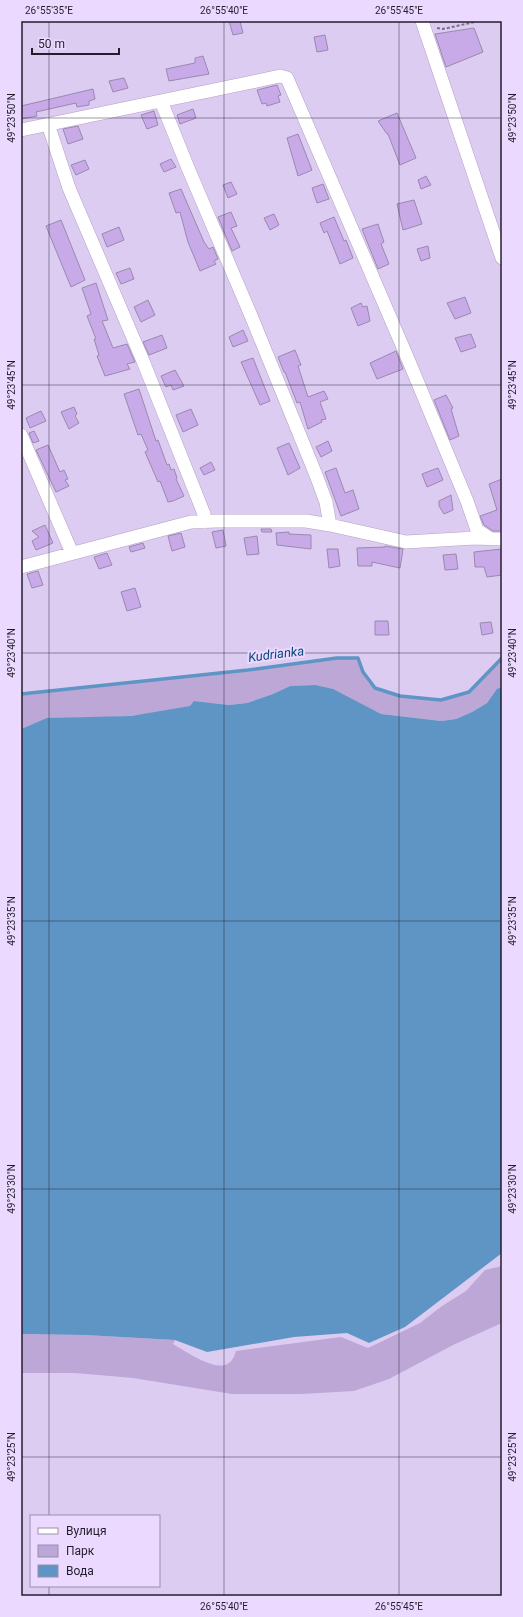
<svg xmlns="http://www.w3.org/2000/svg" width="523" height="1617" font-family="Roboto,sans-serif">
	<rect width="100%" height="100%" fill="#ddccf2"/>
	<path fill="#bda7d6" d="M337 658H358L363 672 375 688 400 696 441 700 469 692 502 658V687L497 690 487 703 472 712 456 719 441 721 381 714 315 685 290 686 273 694 247 703 229 705 194 701 191 706C171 710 150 714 130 716 94 719 54 713 21 729V694L248 670Z
		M502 1266V1323L453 1345 389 1379 354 1391 301 1394H232L133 1378 75 1373H21V1334L85 1335 175 1340 173 1344C185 1351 211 1369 225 1365 232 1363 234 1357 236 1351L341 1337 368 1348 420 1323 442 1306 466 1291 485 1270Z"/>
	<path fill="#5e95c5" d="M315 685 333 689 381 714 441 721 456 719 472 712 487 703 497 689 502 687V1253L405 1327 369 1343 347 1333 294 1337 207 1352 175 1340 85 1335 21 1334V729L47 718 131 716 190 706 194 701 229 705 247 703 273 694 290 686Z"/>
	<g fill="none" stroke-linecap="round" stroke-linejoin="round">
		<path stroke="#5e95c5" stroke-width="3.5" d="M21 694 248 670 337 658H358L363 672 375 688 400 696 441 700 469 692 502 658"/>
	</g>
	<path fill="#c8aae9" stroke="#9a89ad" d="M229 21H240L243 33 233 35Z
		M474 28 483 52 446 67 435 34Z
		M325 35 328 50 317 52 314 37Z
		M203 56 209 74 169 81 166 69 195 63V58Z
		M124 78 128 88 113 92 109 81Z
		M277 85 281 95 278 96 280 102 267 106 266 103 262 104 257 90Z
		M93 89 95 99 89 101V105L77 107 76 103 36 112 37 116 21 119V106Z
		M193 109 196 118 180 124 177 115Z
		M154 111 158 125 147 129 141 115Z
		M397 113 416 158 400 165 388 134H387L378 121Z
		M78 126 83 139 68 144 63 129Z
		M298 134 312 170 298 176 287 138Z
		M171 159 176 167 164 172 160 164Z
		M85 160 89 169 76 175 71 165Z
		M426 176 431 185 421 189 418 180Z
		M231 182 237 194 228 198 223 185Z
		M323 184 329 199 317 203 312 188Z
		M181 189 204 242 209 249 213 247 218 259 214 261 216 264 200 271 188 242 180 212 176 213 169 193Z
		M414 200 422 224 403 230 397 204Z
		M231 212 237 226 231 228 240 247 232 251 218 217Z
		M274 214 279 225 270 230 264 218Z
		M334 217 344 241 346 240 353 258 340 264 327 231 324 233 320 223Z
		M61 220 85 280 71 287 46 226Z
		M378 224 384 242 381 244 389 264 378 269 362 229Z
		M119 227 124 240 107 247 102 234Z
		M428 246 430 258 421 261 417 249Z
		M130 268 134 279 121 284 116 273Z
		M96 283 108 320 102 321 113 348 127 344 135 362 127 364 130 369 105 376 97 356 99 355 94 339H96L87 316 91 314 82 288Z
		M465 297 471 313 455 319 447 303Z
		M148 300 155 315 141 322 134 307Z
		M361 303 363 307 367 306 370 321 358 326 351 308Z
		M243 330 248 341 233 347 229 337Z
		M471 334 476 347 461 352 455 338Z
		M162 335 167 348 149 355 143 342Z
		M295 350 301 365 298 366 308 397 324 391 328 399 320 402 326 419 321 420 322 422 308 429 300 402 297 403 285 372H284L278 357Z
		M396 351 403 369 377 379 370 363Z
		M253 358 270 401 260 405 241 362Z
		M175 370 184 386 173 390 171 385 166 387 161 376Z
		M139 389 156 441 158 440 167 465 169 464 171 470 174 469 177 478 176 479 184 496 173 501 168 502 160 481 158 482 145 452 148 450 141 434 138 435 124 394Z
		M446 395 453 408 451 409 459 436 450 440 434 400Z
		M74 407 77 414 75 416 79 423 69 429 61 412Z
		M191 409 198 425 183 432 176 415Z
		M41 411 46 421 30 428 26 418Z
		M34 431 39 441 33 443 29 433Z
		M328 441 332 451 321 457 316 447Z
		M289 443 300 468 288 475 277 448Z
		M48 445 60 472 64 470 68 479 65 480 69 486 56 492 36 450Z
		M211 462 215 470 204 475 200 468Z
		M336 468 345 493 353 490 359 509 341 516 325 472Z
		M438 468 443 480 427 487 422 474Z
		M502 479V531H493L484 525 480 516 497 510 489 484Z
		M451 495 453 510 444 514 439 506V501Z
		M45 525 53 543 36 550 32 541 39 537 32 531Z
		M261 529H271L272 532H262Z
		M223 530 226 546 216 548 212 532Z
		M289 532V534L311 535V549L277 545 276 533Z
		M181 533 185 547 172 551 168 536Z
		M257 536 259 554 247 555 244 538Z
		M143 543 145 548 131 552 129 547Z
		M385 546 403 549 400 568 372 562V566H358L357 548 385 547Z
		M327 549H338L340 566 329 568Z
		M502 549V575L487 577 484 567H475L474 552Z
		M107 553 112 565 99 569 94 557Z
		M456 554 458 569 445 570 443 555Z
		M38 571 43 585 32 588 27 574Z
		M135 588 141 607 127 611 121 592Z
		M375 621H388L389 635H375Z
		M491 622 493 633 482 635 480 623Z"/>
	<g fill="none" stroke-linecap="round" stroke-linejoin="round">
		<g stroke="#b2a1c5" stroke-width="14">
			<path id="minor" d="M422 21 502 258
				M161 101 188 168 252 318 316 475 326 502 330 525
				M48 124 69 188 143 361 204 514 205 522
				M21 130 257 81 280 76 287 78 408 359 467 501 477 530 491 539
				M21 435 72 553
				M21 567 191 522 216 521H306L330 525 406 542 475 538 502 539"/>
		</g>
		<path stroke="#7a6f88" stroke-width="2" stroke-dasharray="3 2" stroke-linecap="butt" d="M437 28 443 29 479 21"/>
		<use href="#minor" stroke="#fff" stroke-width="13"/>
	</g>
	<path fill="none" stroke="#241e2c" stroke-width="1" stroke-opacity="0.45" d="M49 21V1516M224 21V1596M399 21V1596M21 118H502M21 385H502M21 653H502M21 921H502M21 1189H502M21 1457H502M49 1586V1596"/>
	<g text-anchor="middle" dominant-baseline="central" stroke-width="4" stroke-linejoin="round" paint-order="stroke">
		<g font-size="13" font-style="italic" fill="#084a78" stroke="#ebd9ff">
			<text transform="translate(276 654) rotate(-7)">Kudrianka</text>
		</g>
	</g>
	<rect width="523" height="1617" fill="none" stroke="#ebd9ff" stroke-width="44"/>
	<rect x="30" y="1515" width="130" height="72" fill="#ebd9ff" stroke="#9b8eab"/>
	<rect x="38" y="1528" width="20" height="6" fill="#ffffff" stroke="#9b8eab"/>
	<text x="66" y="1535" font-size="12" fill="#241e2c">Вулиця</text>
	<rect x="38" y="1545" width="20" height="12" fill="#bda7d6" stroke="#9b8eab"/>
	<text x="66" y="1555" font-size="12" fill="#241e2c">Парк</text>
	<rect x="38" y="1565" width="20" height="12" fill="#5e95c5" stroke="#9b8eab"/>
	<text x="66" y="1575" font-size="12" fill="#241e2c">Вода</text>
	<path d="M32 48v6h87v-6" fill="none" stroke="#241e2c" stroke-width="2"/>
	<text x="38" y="48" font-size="12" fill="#241e2c" stroke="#ebd9ff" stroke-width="3" paint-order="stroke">50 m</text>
	<rect x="22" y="22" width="479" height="1573" fill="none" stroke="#241e2c" stroke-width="1.5"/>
	<g font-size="10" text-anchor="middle" fill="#241e2c">
		<text x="49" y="14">26°55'35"E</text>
		<text x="224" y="14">26°55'40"E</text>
		<text x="399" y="14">26°55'45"E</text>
		<text transform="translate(11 118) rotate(-90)" y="4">49°23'50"N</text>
		<text transform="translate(512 118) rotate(-90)" y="4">49°23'50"N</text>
		<text transform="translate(11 385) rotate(-90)" y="4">49°23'45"N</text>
		<text transform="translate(512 385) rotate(-90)" y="4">49°23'45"N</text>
		<text transform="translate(11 653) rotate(-90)" y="4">49°23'40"N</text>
		<text transform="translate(512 653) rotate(-90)" y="4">49°23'40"N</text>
		<text transform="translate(11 921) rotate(-90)" y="4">49°23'35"N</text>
		<text transform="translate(512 921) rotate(-90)" y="4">49°23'35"N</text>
		<text transform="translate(11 1189) rotate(-90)" y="4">49°23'30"N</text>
		<text transform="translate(512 1189) rotate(-90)" y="4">49°23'30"N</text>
		<text transform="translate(11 1457) rotate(-90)" y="4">49°23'25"N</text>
		<text transform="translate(512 1457) rotate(-90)" y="4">49°23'25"N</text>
		<text x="224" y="1610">26°55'40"E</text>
		<text x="399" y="1610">26°55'45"E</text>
	</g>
</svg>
